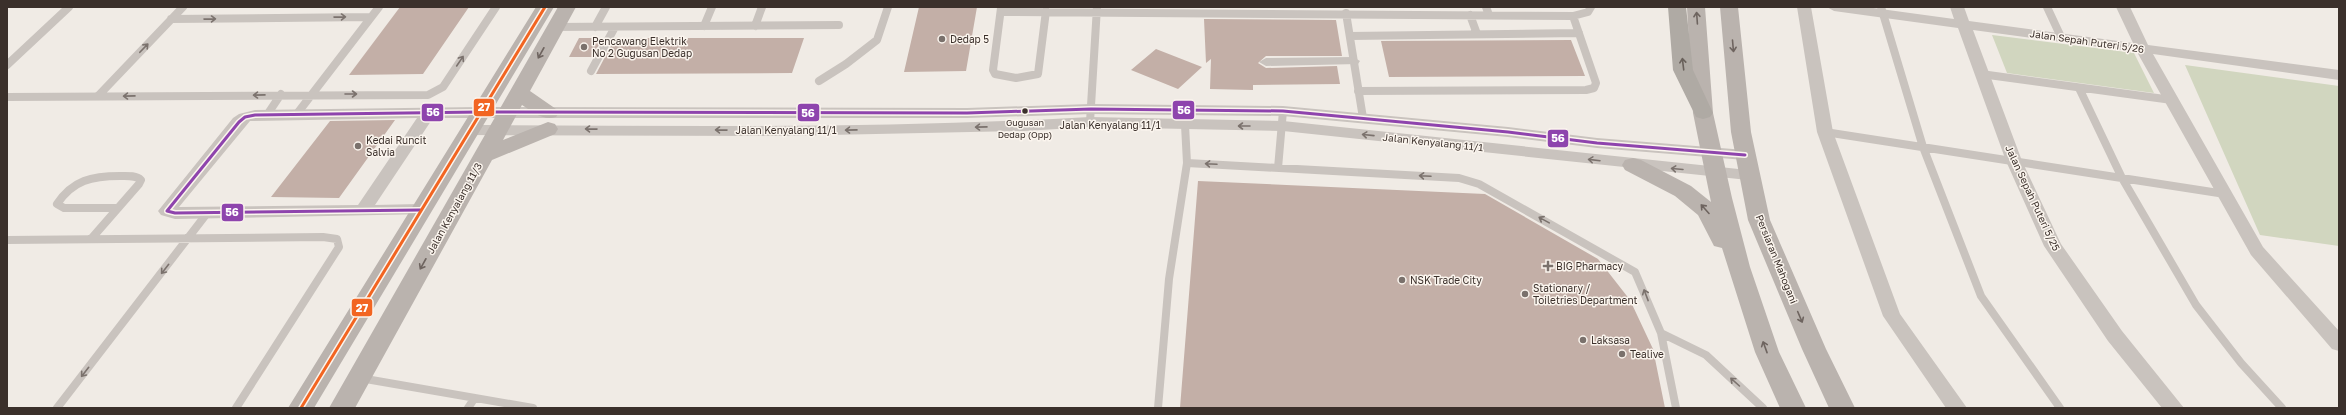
<svg xmlns="http://www.w3.org/2000/svg" width="2346" height="415" font-family="'Golos Text',sans-serif">
	<rect width="100%" height="100%" fill="#f0ebe5"/>
	<path fill="#d1d6bf" d="M1992 35 2134 53 2154 93 2007 73Z
		M2185 65 2339 86V246L2260 235Z"/>
	<path fill="#c3afa7" d="M400 7H469L423 74 349 75Z
		M919 7H977L966 71 904 72Z
		M1204 19 1336 20 1342 56H1266L1258 63 1266 68 1337 66 1340 84 1253 85V90L1210 89 1211 59 1206 63Z
		M579 38H603L592 57H569Z
		M615 38H804L792 73 596 74Z
		M1571 40 1585 76 1389 77 1381 41Z
		M1156 49 1202 67 1178 89 1131 70Z
		M395 120 339 198 271 197 330 121Z
		M1198 181 1485 194 1598 259 1630 300 1653 349 1665 408H1180Z"/>
	<g fill="none" stroke-linecap="round" stroke-linejoin="round">
		<path stroke="#c9c3be" stroke-width="8" d="M1486 7 1489 15
			M1881 7 1923 147 1981 296 2060 408
			M2047 7 2061 37
			M1001 8 993 70 995 74 1016 78 1038 74 1046 11
			M1001 12 1573 16 1588 12 1591 7
			M1346 13 1363 118
			M1470 15 1477 34
			M171 19 371 17
			M704 26 712 7
			M755 26 762 7
			M555 27 839 25
			M595 27 606 7
			M1350 36 1579 33
			M7 65 69 7
			M591 71 615 27
			M1981 74 2172 100
			M819 81 846 64 877 40 888 7
			M2079 88 2122 178 2196 305 2241 363 2282 408
			M1358 91 1586 90 1594 88 1596 83 1573 16
			M98 96 183 7
			M7 97 428 95 443 87 496 7
			M267 115 281 94
			M296 115 379 7
			M1090 122 1097 7
			M1825 132 2225 194
			M1187 163 1459 178 1479 184 1635 272 1661 333 1706 355 1763 408
			M1278 168 1283 111
			M91 239 139 184 141 180C136 175 126 176 120 176 92 176 73 180 57 204L64 208H118
			M7 240 323 237 337 239 339 247 236 408
			M1661 333 1676 408
			M360 378 533 408
			M57 408 208 212
			M468 408 474 399
			M1158 408 1169 279 1187 163 1185 125"/>
		<path fill="#c9c3be" fill-rule="evenodd" d="M1797 7H1811L1833 132 1900 314 1967 408H1946L1883 316 1817 132Z
			M1827 7H1866L1954 19 1950 7H1964L1969 21 2133 43 2116 7H2130L2148 45 2339 70V80L2153 54 2263 247 2339 331V351L2332 349 2251 255 2137 52 1973 30 2022 161 2061 244 2122 331 2184 408H2162L2108 341 2044 246 2006 161 1958 28 1834 11Z
			M1353 57 1360 61 1358 64 1266 66 1259 62 1266 58Z
			M1091 104 1283 106 1508 127 1597 138 1745 150 1751 151 1753 155 1751 159 1745 160 1597 148 1508 137 1283 116 1091 114 967 118H433L375 205 420 204 426 206 429 210 426 214 175 219 161 215 158 211 233 118 239 114 255 110 480 107 967 108ZM417 118 358 205 179 207 250 121Z
			M1090 117 1283 121 1748 170 1754 171 1756 175 1754 179 1748 180 1283 131 1090 127 1024 131 781 136 469 135 463 134 461 130 463 126 469 125C676 126 883 129 1090 117Z"/>
		<path fill="#bab3ae" fill-rule="evenodd" d="M536 7H554L314 408H288Z
			M558 7H576L530 91 556 109 559 113 556 117C543 121 533 112 522 105L503 140 548 122 555 124 558 129 555 134 492 160 355 408H329Z
			M1687 7H1705L1713 113 1732 198 1750 267 1779 352 1806 408H1780L1755 352 1722 248 1714 246 1698 215 1675 196 1625 170 1622 165 1625 160 1633 158 1641 160 1691 186 1711 202 1693 113Z
			M1720 7H1738L1751 132 1770 220 1826 349 1855 408H1829L1802 349 1748 220 1731 132Z"/>
		<path fill="#afaaa4" fill-rule="evenodd" d="M1668 7H1686L1693 70 1713 113 1710 117 1703 119 1696 117 1673 70Z"/>
		<g stroke="#fbf5ee" stroke-width="6">
			<path id="bus-1" d="M420 210 175 213 167 211 239 122 245 117 255 115 480 112 967 113 1091 109 1283 111 1508 132 1597 143 1745 155"/>
		</g>
		<g stroke="#fbf5ee" stroke-width="6">
			<path id="bus-2" d="M301 408 545 7"/>
		</g>
		<use href="#bus-1" stroke="#8e44ad" stroke-width="3"/>
		<use href="#bus-2" stroke="#f26522" stroke-width="3"/>
	</g>
	<defs><path id="oneway-shaft" d="M-6 0H5M1.5-3L5.5 0L1.5 3" fill="none" stroke-width="1.6" stroke-linecap="round" stroke-linejoin="round"/></defs>
	<g stroke="#7b726d">
		<use href="#oneway-shaft" transform="translate(340 17) rotate(-1)"/>
		<use href="#oneway-shaft" transform="translate(210 19) rotate(-1)"/>
		<use href="#oneway-shaft" transform="translate(144 48) rotate(-46)"/>
		<use href="#oneway-shaft" transform="translate(460 61) rotate(-56)"/>
		<use href="#oneway-shaft" transform="translate(351 94)"/>
		<use href="#oneway-shaft" transform="translate(259 95) rotate(179)"/>
		<use href="#oneway-shaft" transform="translate(129 96) rotate(179)"/>
		<use href="#oneway-shaft" transform="translate(1244 126) rotate(180)"/>
		<use href="#oneway-shaft" transform="translate(981 127) rotate(179)"/>
		<use href="#oneway-shaft" transform="translate(591 129) rotate(-179)"/>
		<use href="#oneway-shaft" transform="translate(721 130) rotate(-179)"/>
		<use href="#oneway-shaft" transform="translate(851 130) rotate(179)"/>
		<use href="#oneway-shaft" transform="translate(1368 135) rotate(-174)"/>
		<use href="#oneway-shaft" transform="translate(1594 160) rotate(-173)"/>
		<use href="#oneway-shaft" transform="translate(1211 164) rotate(-177)"/>
		<use href="#oneway-shaft" transform="translate(1677 169) rotate(-175)"/>
		<use href="#oneway-shaft" transform="translate(1425 176) rotate(-177)"/>
		<use href="#oneway-shaft" transform="translate(1544 220) rotate(-151)"/>
		<use href="#oneway-shaft" transform="translate(165 269) rotate(128)"/>
		<use href="#oneway-shaft" transform="translate(1646 295) rotate(-111)"/>
		<use href="#oneway-shaft" transform="translate(85 372) rotate(128)"/>
		<use href="#oneway-shaft" transform="translate(1735 382) rotate(-138)"/>
	</g>
	<g stroke="#6e645f">
		<use href="#oneway-shaft" transform="translate(1697 18) rotate(-94)"/>
		<use href="#oneway-shaft" transform="translate(1733 46) rotate(85)"/>
		<use href="#oneway-shaft" transform="translate(541 53) rotate(119)"/>
		<use href="#oneway-shaft" transform="translate(1705 209) rotate(-132)"/>
		<use href="#oneway-shaft" transform="translate(423 264) rotate(119)"/>
		<use href="#oneway-shaft" transform="translate(1800 317) rotate(67)"/>
		<use href="#oneway-shaft" transform="translate(1765 347) rotate(-110)"/>
	</g>
	<use stroke="#69615b" href="#oneway-shaft" transform="translate(1683 64) rotate(-97)"/>
	<g fill="#7a716c" stroke="#fbf5ee" stroke-width="1.5">
		<circle cx="942" cy="39" r="4"/>
		<circle cx="584" cy="47" r="4"/>
		<circle cx="358" cy="146" r="4"/>
		<path d="M1546 260h4v4h4v4h-4v4h-4v-4h-4v-4h4z"/>
		<circle cx="1402" cy="280" r="4"/>
		<circle cx="1525" cy="294" r="4"/>
		<circle cx="1583" cy="340" r="4"/>
		<circle cx="1622" cy="354" r="4"/>
	</g>
	<circle fill="#3b302b" stroke="#fbf5ee" stroke-width="1.5" cx="1025" cy="111" r="3.5"/>
	<g text-anchor="middle" dominant-baseline="central" stroke-width="3" stroke-linejoin="round" paint-order="stroke">
		<g font-size="9" fill="#3b302b" stroke="#fbf5ee">
			<text x="1025" y="122">Gugusan<tspan x="1025" dy="12">Dedap (Opp)</tspan></text>
		</g>
		<g font-size="10" fill="#3b302b" stroke="#fbf5ee" text-anchor="start">
			<text x="950" y="39">Dedap 5</text>
			<text x="592" y="41">Pencawang Elektrik<tspan x="592" dy="12">No 2 Gugusan Dedap</tspan></text>
			<text x="366" y="140">Kedai Runcit<tspan x="366" dy="12">Salvia</tspan></text>
			<text x="1556" y="266">BIG Pharmacy</text>
			<text x="1410" y="280">NSK Trade City</text>
			<text x="1533" y="288">Stationary /<tspan x="1533" dy="12">Toiletries Department</tspan></text>
			<text x="1591" y="340">Laksasa</text>
			<text x="1630" y="354">Tealive</text>
		</g>
		<g font-size="10" fill="#3b302b" stroke="#fbf5ee">
			<text transform="translate(2087 41) rotate(8)">Jalan Sepah Puteri 5/26</text>
			<text x="1110" y="125">Jalan Kenyalang 11/1</text>
			<text x="786" y="130">Jalan Kenyalang 11/1</text>
			<text transform="translate(1433 142) rotate(6)">Jalan Kenyalang 11/1</text>
			<text transform="translate(2033 198) rotate(65)">Jalan Sepah Puteri 5/25</text>
			<text transform="translate(454 208) rotate(-61)">Jalan Kenyalang 11/3</text>
			<text transform="translate(1777 259) rotate(68)">Persiaran Mahogani</text>
		</g>
	</g>
	<g stroke="#fbf5ee" stroke-width="1.5">
		<rect x="473" y="98" width="22" height="19" rx="4" fill="#f26522"/>
		<rect x="1172" y="100" width="23" height="20" rx="4" fill="#8e44ad"/>
		<rect x="421" y="103" width="23" height="19" rx="4" fill="#8e44ad"/>
		<rect x="797" y="103" width="23" height="19" rx="4" fill="#8e44ad"/>
		<rect x="1547" y="129" width="22" height="19" rx="4" fill="#8e44ad"/>
		<rect x="221" y="203" width="23" height="19" rx="4" fill="#8e44ad"/>
		<rect x="351" y="298" width="22" height="19" rx="4" fill="#f26522"/>
	</g>
	<g font-size="11" text-anchor="middle" font-weight="bold" fill="#fff">
		<text x="484" y="111">27</text>
		<text x="1184" y="114">56</text>
		<text x="433" y="116">56</text>
		<text x="808" y="117">56</text>
		<text x="1558" y="142">56</text>
		<text x="232" y="216">56</text>
		<text x="362" y="312">27</text>
	</g>
	<rect width="2346" height="415" fill="none" stroke="#3b302b" stroke-width="16"/>
</svg>
